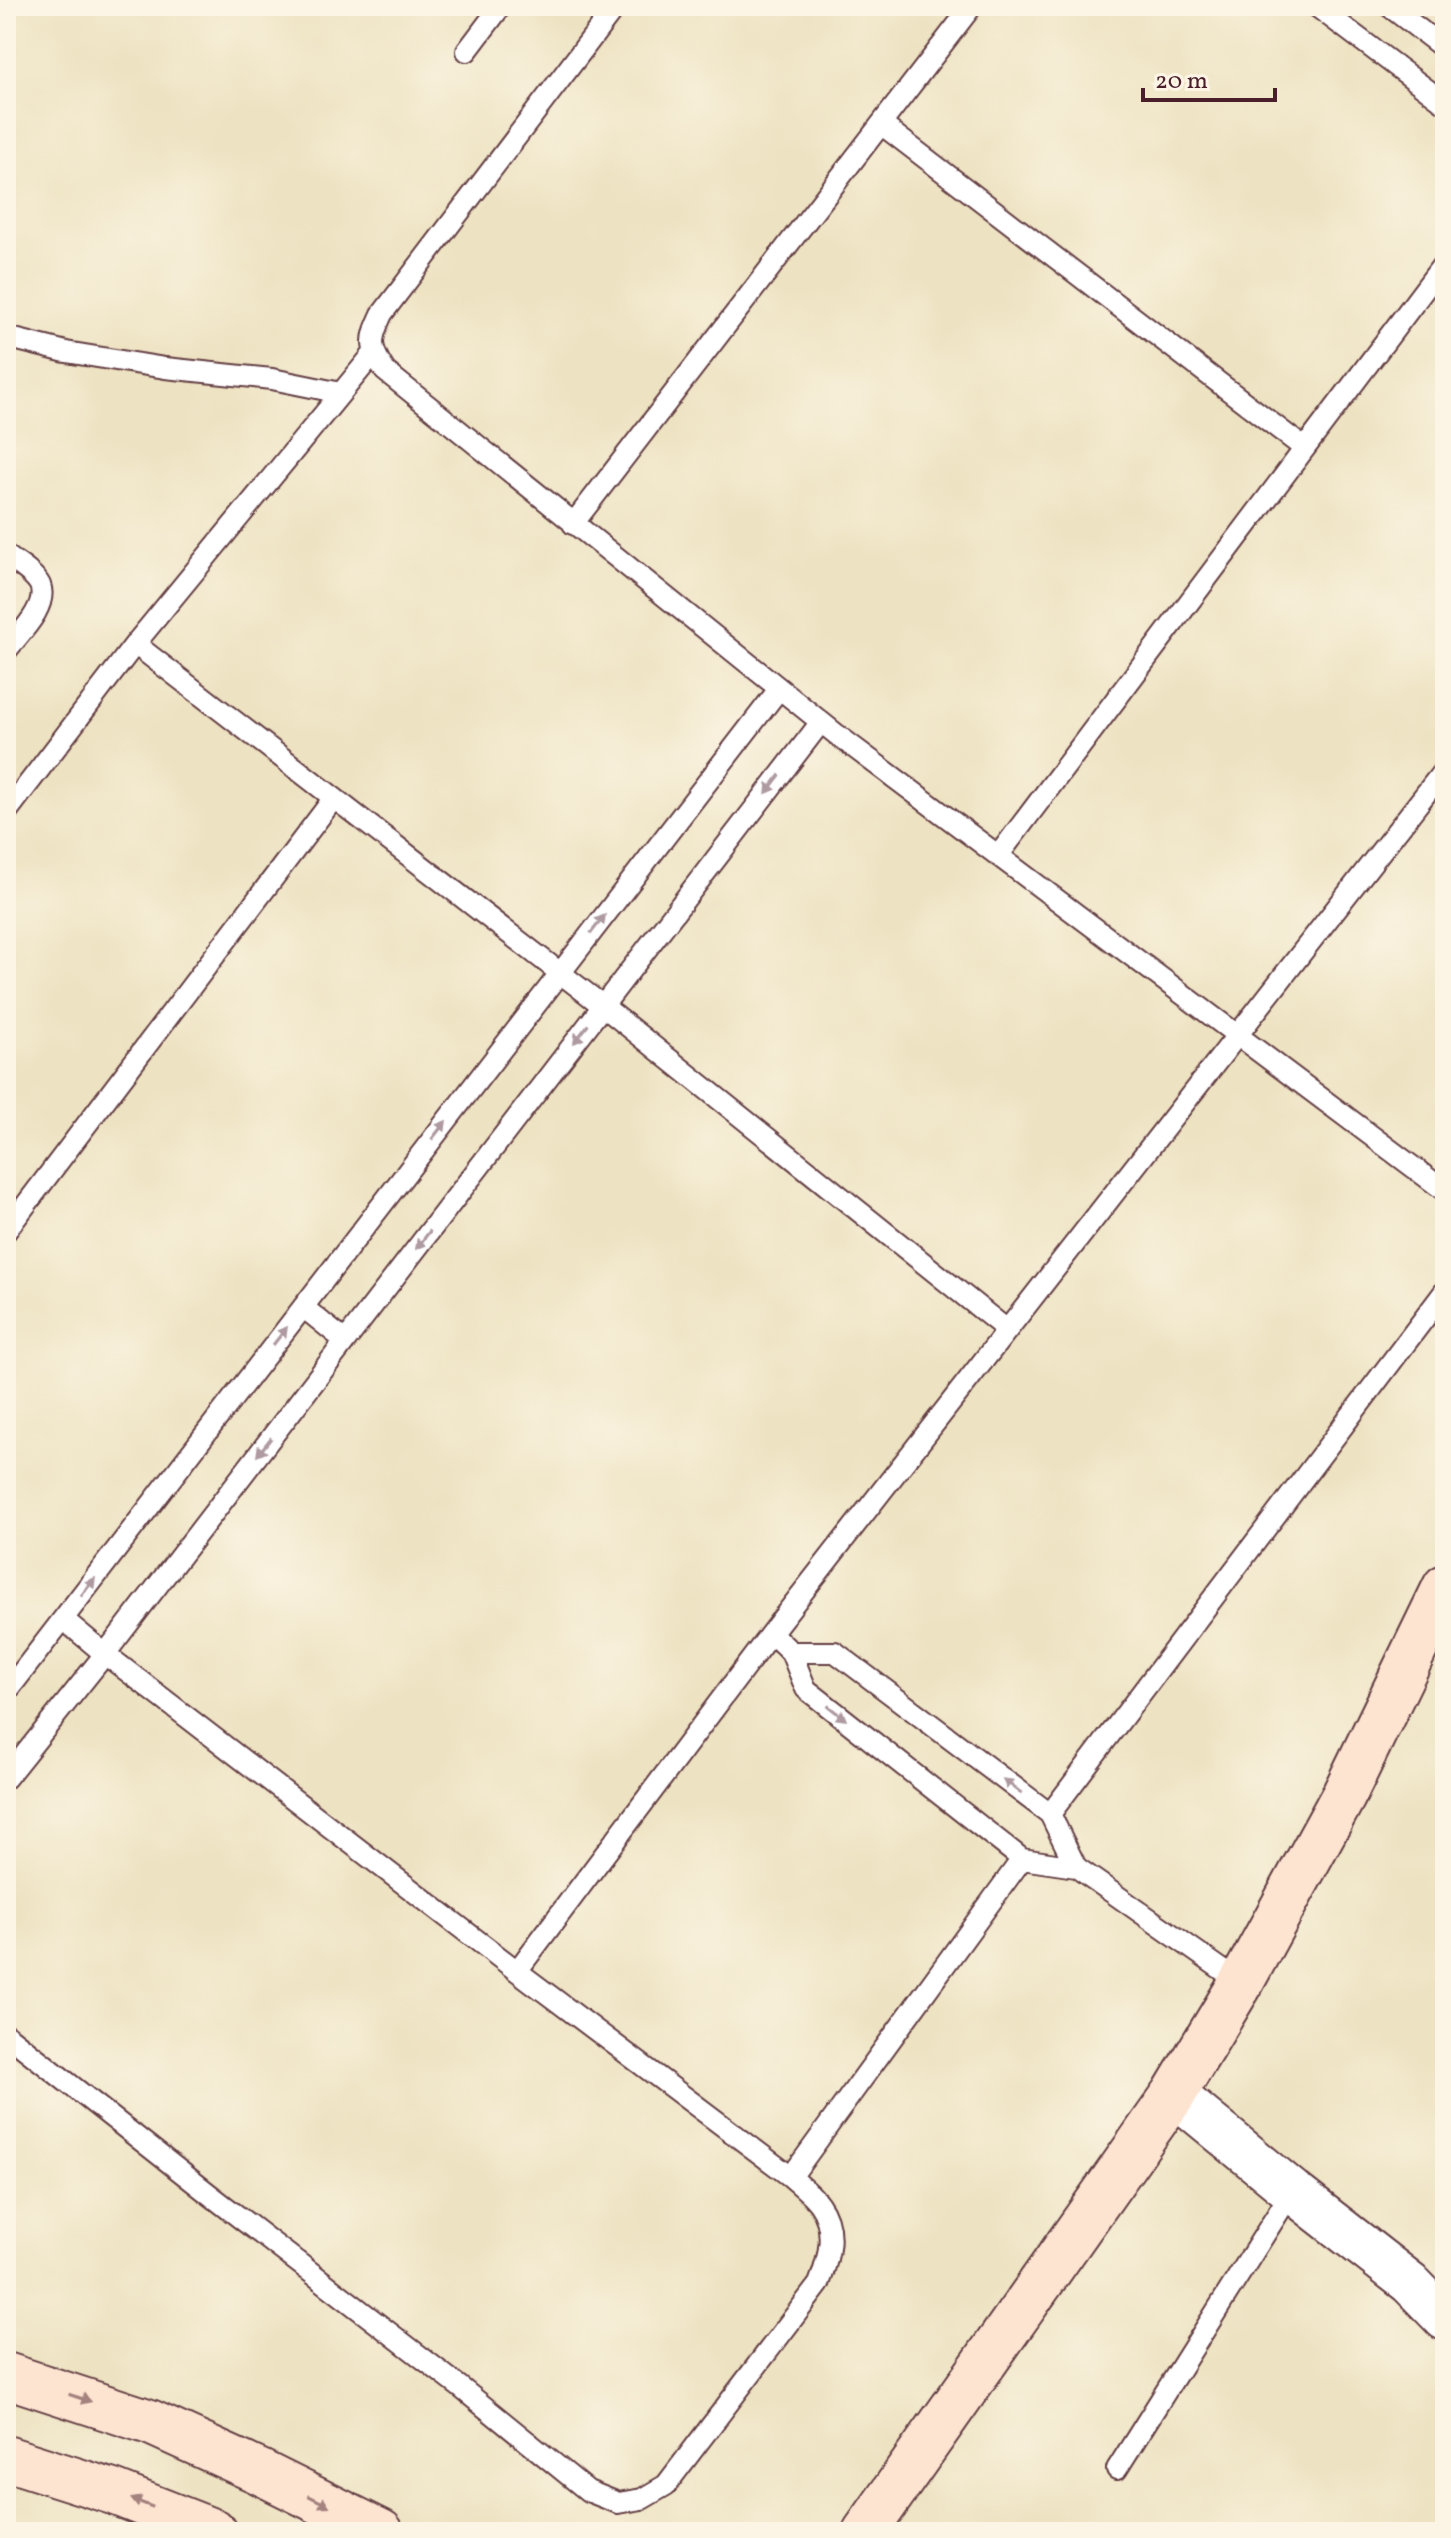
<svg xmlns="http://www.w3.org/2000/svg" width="1451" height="2538" font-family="Vollkorn,serif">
	<rect width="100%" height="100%" fill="#fcf5e5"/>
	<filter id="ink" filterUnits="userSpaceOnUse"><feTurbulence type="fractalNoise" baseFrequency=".0125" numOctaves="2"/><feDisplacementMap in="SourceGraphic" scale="16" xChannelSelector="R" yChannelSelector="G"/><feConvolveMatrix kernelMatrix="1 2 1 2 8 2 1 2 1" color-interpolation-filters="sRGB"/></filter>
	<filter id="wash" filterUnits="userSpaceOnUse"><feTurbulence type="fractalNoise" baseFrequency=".006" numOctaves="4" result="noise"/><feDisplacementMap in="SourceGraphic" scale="32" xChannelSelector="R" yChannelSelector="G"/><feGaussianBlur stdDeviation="1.8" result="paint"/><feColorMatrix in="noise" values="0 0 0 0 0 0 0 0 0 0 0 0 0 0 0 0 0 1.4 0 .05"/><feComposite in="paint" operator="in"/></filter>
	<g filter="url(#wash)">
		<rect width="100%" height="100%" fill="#ede2c1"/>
	</g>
	<g filter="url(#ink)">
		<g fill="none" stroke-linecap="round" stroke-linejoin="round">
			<g stroke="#623c42" stroke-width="24">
				<path id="lane" d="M616 6 382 314C370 340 369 346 385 371L836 734 1445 1191
					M1316 6 1445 103
					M1389 6 1445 49
					M467 51 501 6
					M881 124 1304 448
					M6 337 66 352 165 368 272 379 341 393
					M573 524 972 6
					M6 555C16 563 34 573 40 585 49 607 18 635 6 651
					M135 644 603 1006 1007 1330
					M6 813 135 644 374 353
					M998 856 1445 262
					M6 1231 334 798
					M303 1307 345 1341
					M771 1633 791 1652 806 1689 1022 1859 1076 1867 1241 1983
					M791 1652H835L1050 1814 1076 1867
					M6 1693 779 689
					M6 1778 105 1654 821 722
					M1050 1814 1445 1291
					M517 1971 771 1633 1445 769
					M6 2034 209 2194 460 2387 588 2491 618 2503 642 2499 666 2485 819 2284C829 2258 837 2229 819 2204 812 2194 800 2185 791 2177L517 1971 105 1654 63 1619
					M791 2177 1022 1859
					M1117 2469 1292 2191"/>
			</g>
			<g stroke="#623c42" stroke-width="46">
				<path id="street" d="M1174 2094 1292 2191 1410 2283 1445 2319"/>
			</g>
			<g stroke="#623c42" stroke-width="48">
				<path id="secondary" d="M6 2375 150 2422 258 2471 381 2532
					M6 2458 113 2492 215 2532
					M865 2532 1174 2094 1241 1983 1344 1795 1445 1587"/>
			</g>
			<use href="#lane" stroke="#fff" stroke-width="20"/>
			<use href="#street" stroke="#fff" stroke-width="42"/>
			<use href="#secondary" stroke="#fde4d1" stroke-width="44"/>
		</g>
		<defs><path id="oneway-solid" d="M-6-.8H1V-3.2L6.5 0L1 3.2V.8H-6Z" transform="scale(2)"/></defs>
		<g fill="#ae9aa0">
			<use href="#oneway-solid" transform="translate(773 784) rotate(127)"/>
			<use href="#oneway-solid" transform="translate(598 924) rotate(-52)"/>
			<use href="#oneway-solid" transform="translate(581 1034) rotate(128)"/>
			<use href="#oneway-solid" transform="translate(439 1130) rotate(-52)"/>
			<use href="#oneway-solid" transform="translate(423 1240) rotate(128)"/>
			<use href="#oneway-solid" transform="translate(280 1336) rotate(-52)"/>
			<use href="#oneway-solid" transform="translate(264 1447) rotate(128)"/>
			<use href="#oneway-solid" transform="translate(88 1587) rotate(-52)"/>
			<use href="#oneway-solid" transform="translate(837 1713) rotate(38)"/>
			<use href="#oneway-solid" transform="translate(1012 1786) rotate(-143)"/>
		</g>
		<g fill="#a4827e">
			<use href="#oneway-solid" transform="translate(80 2398) rotate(18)"/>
			<use href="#oneway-solid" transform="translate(319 2501) rotate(27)"/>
			<use href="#oneway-solid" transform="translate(142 2503) rotate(-159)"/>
		</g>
	</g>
	<rect width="1451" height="2538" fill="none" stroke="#fcf5e5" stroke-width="32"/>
	<path d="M1143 88v12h132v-12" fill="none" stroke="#4a1f2b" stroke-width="4"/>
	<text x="1155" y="88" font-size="24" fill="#4a1f2b" stroke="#fcf5e5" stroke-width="6" paint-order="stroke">20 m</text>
</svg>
